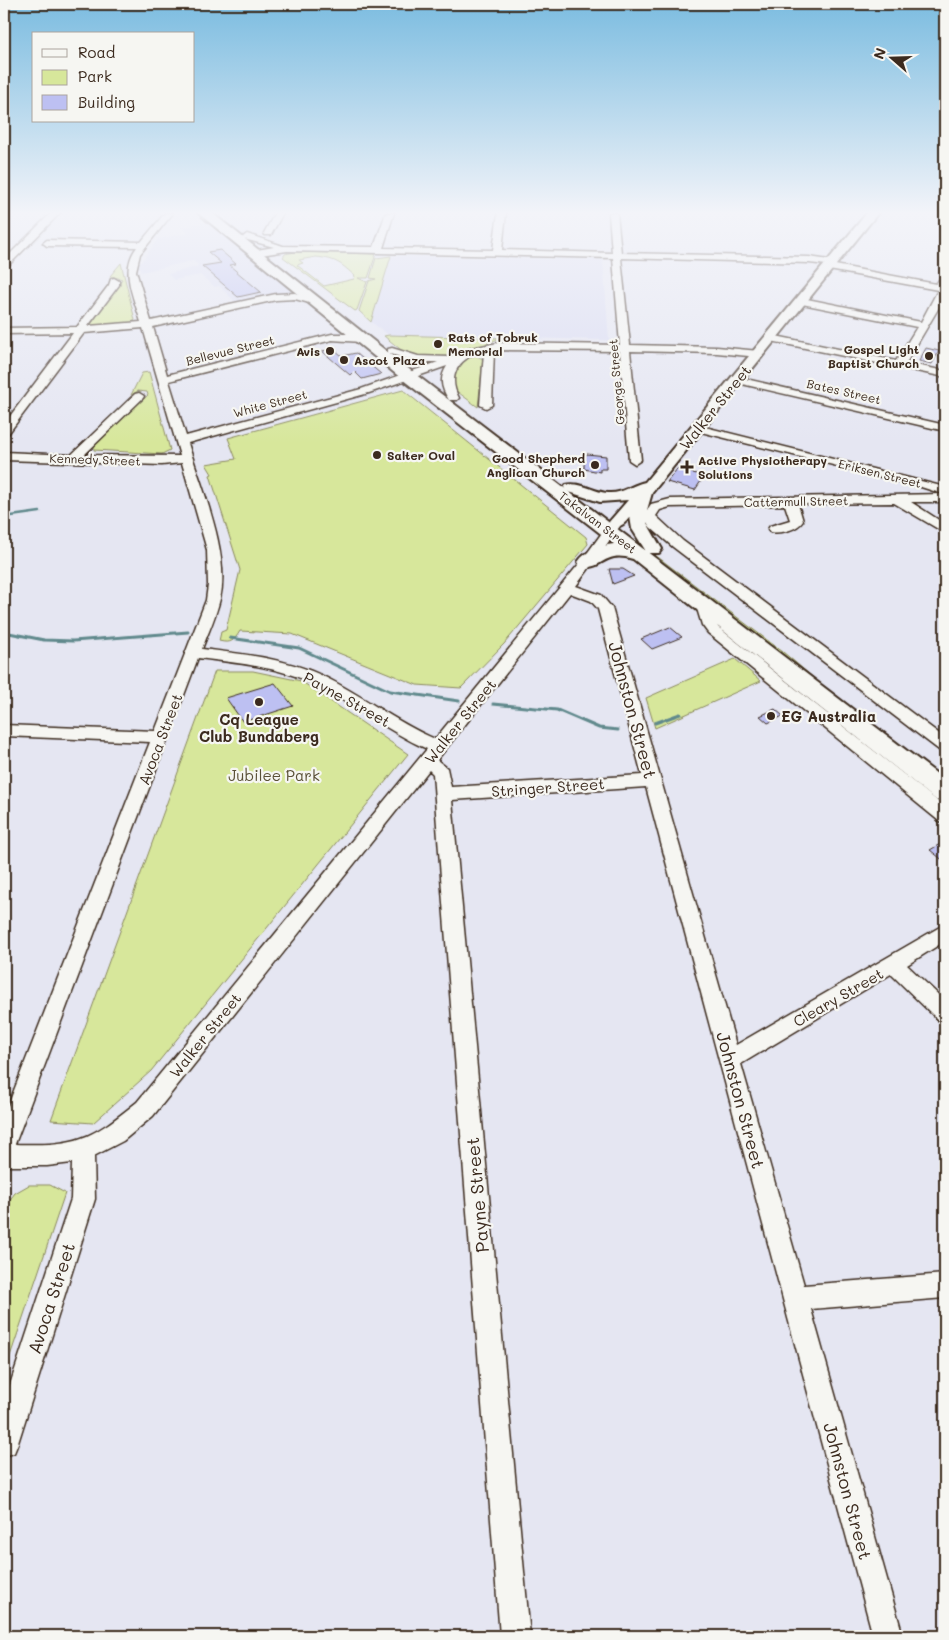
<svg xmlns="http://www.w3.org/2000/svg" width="949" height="1640" font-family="Mali,sans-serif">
	<rect width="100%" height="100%" fill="#e5e6f2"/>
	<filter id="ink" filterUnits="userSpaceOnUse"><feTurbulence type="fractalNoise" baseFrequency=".02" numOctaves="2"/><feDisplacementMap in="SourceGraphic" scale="10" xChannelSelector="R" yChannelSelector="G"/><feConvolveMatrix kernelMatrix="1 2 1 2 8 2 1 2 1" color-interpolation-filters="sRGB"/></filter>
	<g filter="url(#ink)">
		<path fill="#d9dbf2" d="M219 220 307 290 239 305 219 286 215 287 200 275 174 280 168 274 196 267 198 265 193 261 141 272 139 265 158 239 189 233 182 227Z
			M391 256 603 260 609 340 389 335 371 322Z"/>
		<path fill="#d7e79b" stroke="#89885c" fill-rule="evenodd" d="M295 252 376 254 368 278H358L367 282 357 310 355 311 283 257 285 254ZM316 257C338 259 342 265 355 276L354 279 324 286 297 265 303 263 299 260Z
			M391 256 371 322 359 311 369 281 376 279 370 278 376 258Z
			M121 263 135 320 131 323 90 326 122 279 110 276Z
			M389 335 501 338 453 356 426 359 405 353 384 336Z
			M474 355 483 359 478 407 455 390 451 371 459 361Z
			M149 372 170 450 162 454 94 450V445L148 395 147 392 138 391 131 395 142 373Z
			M403 390 586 537 588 544 504 644 461 688 417 685 292 634 240 631C234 641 231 644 219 641L221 632 226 630 240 570 210 475 212 474 206 464 236 459 228 438Z
			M638 542 783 652 855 713 636 543Z
			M735 659 761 681 655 728 646 698Z
			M215 671H253L301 681 408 754 151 1071 93 1123 51 1120Z
			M29 1185H50L65 1193 4 1374V1207L15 1193Z"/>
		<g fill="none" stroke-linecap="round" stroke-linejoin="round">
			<path stroke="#60898c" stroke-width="2.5" d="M4 517 40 512"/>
			<path stroke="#60898c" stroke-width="3" d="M4 632 44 640 73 641 188 632
				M230 638 299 648 390 691 459 701
				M493 704 557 710 599 728 618 730
				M655 723 680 714"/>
		</g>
		<path fill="#bdc0f2" stroke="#3b2a1e" d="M220 250 236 264 229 265 261 292 238 297 202 266 221 263 208 252Z
			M926 348 939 351 932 364 919 361Z
			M334 349 342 356 356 353 381 374 362 379 354 371 350 375 322 351Z
			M587 454 606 456V469H600V472L584 469V456Z
			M677 469 701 475 699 477 703 478 695 490 667 482Z
			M609 569H623L634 576 613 584Z
			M670 627 682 637 652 649 641 639Z
			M275 683 293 706 243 722 226 698Z
			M775 709 783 716 768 723 760 716Z
			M945 841V862L930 850Z"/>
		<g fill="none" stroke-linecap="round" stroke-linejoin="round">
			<g stroke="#3b2a1e" stroke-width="3">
				<path id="minor" d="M51 213H60L7 267 4 268V260Z
					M165 213H173L140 254 136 271 151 321 276 294 295 293 318 301 313 304 295 299 276 300 153 327 167 375 332 334H349L366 339 361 342 332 340 169 381 186 436 361 389 438 362H417L388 353V349L392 348 418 356 449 357 471 348 498 343 620 345 613 258 287 251 254 256 250 253 251 251 274 247 244 239 243 237 247 234 283 246 374 247 386 213H394L383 248 493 250 498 213H506L502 250 612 253 609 213H617L621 253 809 257 836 261 837 263 835 265 936 284 941 277H945V297L906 363 945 371V377L771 341 766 338 771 335 896 361 917 327 802 304 797 301 802 298 921 322 938 290 829 270 824 267 827 265 809 263 621 258 630 345 717 347 759 351 764 354 759 357 717 353 630 351 641 460 635 464 629 460 620 351 494 350 492 405 486 408 480 405 484 352C460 356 446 375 459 398L457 400H449C441 388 439 378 447 366L369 393 188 443C201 487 231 554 220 599 216 616 208 633 202 649 242 654 284 658 321 675 361 694 395 722 435 739L583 559 612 519H622L623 522 576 586 601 595 612 608 736 1045 945 924V941L907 965 945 1001V1023L938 1020 891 974 741 1064 804 1285 945 1274V1298L811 1309 903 1636H873L646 787 452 800 530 1636H500L433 774 429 770 153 1116 123 1141 94 1156 95 1199 18 1443 14 1453 4 1456V1403L71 1199 72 1163 47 1166H4V1116L150 742 4 736V725L155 731 206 600 208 585 207 550 182 463 162 465 4 460V452L71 455 135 394 139 393 144 396 143 398 84 455 180 456 143 328 84 333 8 434 4 435V424L73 333 4 334V328L77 327 109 285 111 279 114 278 119 281V285L88 326 141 322C134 298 119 270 137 247L47 246 43 243 47 240 141 242ZM570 593 591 601 598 609 642 775 451 787 447 768 437 760ZM198 658C236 663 275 666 310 682 351 701 386 731 427 749L137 1102C90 1140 77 1146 15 1144Z
					M275 213H283L271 235H265L264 233Z
					M737 377 945 425V431L733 382V378Z
					M697 425 945 487V502H911L945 524V533L894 503 798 504 803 521C797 530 781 534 770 532L768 529 770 526 790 520 785 505 670 507 660 510 656 516 683 541 945 738V752L939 750 673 547 650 527 643 516 651 504 670 499 943 494 921 487 693 430 691 428Z
					M702 598 709 602 718 627 945 807V822L939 821 708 633 702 625 695 602Z"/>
			</g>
			<g stroke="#3b2a1e" stroke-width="4">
				<path id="major" d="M867 213H878L652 493 647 510V523L662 549 659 553H647L632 529 630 517C624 524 621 528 611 526L609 522 628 500 600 502 566 491 564 488 566 485C579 481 594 492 608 493 623 494 631 485 645 482Z"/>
			</g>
			<g stroke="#3b2a1e" stroke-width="4">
				<path id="highway" d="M198 213H212L419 377 945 780V802L936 800 633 559C603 549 602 572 581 566L578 562C586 550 600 546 614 544L407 383Z"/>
			</g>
			<use href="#minor" fill="#f6f6f2" fill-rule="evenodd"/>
			<use href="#major" fill="#f6f6f2" fill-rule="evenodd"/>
			<use href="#highway" fill="#f6f6f2" fill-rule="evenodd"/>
		</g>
	</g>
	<linearGradient id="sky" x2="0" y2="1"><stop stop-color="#7bbce0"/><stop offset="0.48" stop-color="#f3f4f9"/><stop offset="1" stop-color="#f3f4f9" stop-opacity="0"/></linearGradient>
	<rect width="949" height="443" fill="url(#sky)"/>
	<g fill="#3b2a1e" stroke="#f6f6f2" stroke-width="2">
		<circle cx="438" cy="344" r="5"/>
		<circle cx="330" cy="351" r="5"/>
		<circle cx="929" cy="356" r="5"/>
		<circle cx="344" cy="360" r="5"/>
		<circle cx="377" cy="455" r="5"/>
		<circle cx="595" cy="465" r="5"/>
		<path d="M684.5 459.5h5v5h5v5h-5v5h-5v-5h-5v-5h5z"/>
		<circle cx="259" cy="702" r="5"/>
		<circle cx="771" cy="716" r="5"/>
	</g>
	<g text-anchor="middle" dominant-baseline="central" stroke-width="4.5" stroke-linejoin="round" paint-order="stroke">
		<g font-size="12" font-weight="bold" fill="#3b2a1e" stroke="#f6f6f2" text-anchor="start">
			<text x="448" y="337">Rats of Tobruk<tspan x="448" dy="14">Memorial</tspan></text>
			<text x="919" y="349" text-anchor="end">Gospel Light<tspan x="919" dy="14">Baptist Church</tspan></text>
			<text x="320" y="351" text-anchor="end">Avis</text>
			<text x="354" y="360">Ascot Plaza</text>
			<text x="387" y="455">Salter Oval</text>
			<text x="585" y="458" text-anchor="end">Good Shepherd<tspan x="585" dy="14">Anglican Church</tspan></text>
			<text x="698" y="460">Active Physiotherapy<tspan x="698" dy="14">Solutions</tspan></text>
		</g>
		<g font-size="12" fill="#3b2a1e" stroke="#f6f6f2">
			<text transform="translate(230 350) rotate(-14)">Bellevue Street</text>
			<text transform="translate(616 382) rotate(-95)">George Street</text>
			<text transform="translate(844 391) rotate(13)">Bates Street</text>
			<text transform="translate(270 403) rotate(-15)">White Street</text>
			<text transform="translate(95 459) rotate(2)">Kennedy Street</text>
			<text transform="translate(880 473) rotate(14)">Eriksen Street</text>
			<text transform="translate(796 501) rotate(-1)">Cattermull Street</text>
			<text transform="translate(598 522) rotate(37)">Takalvan Street</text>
		</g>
		<g font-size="15" fill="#3b2a1e" stroke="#f6f6f2">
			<text transform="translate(715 407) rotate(-51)">Walker Street</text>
			<text transform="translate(347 699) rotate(29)">Payne Street</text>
			<text transform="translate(460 721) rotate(-51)">Walker Street</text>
			<text transform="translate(160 739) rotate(-69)">Avoca Street</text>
			<text transform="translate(548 787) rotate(-4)">Stringer Street</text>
			<text transform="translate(838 997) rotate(-30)">Cleary Street</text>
			<text transform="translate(205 1035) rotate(-51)">Walker Street</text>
		</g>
		<g font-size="15" font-weight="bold" fill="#3b2a1e" stroke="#f6f6f2" text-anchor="start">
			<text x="781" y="716">EG Australia</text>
			<text x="259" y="719" text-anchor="middle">Cq League<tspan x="259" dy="17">Club Bundaberg</tspan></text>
		</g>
		<g font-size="15" fill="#5a5037" stroke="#f6f6f2">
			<text x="274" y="775">Jubilee Park</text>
		</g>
		<g font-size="18" fill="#3b2a1e" stroke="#f6f6f2">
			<text transform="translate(633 710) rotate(75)">Johnston Street</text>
			<text transform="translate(741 1100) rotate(75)">Johnston Street</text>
			<text transform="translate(477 1195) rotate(-95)">Payne Street</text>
			<text transform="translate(51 1298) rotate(-72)">Avoca Street</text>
			<text transform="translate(848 1491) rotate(75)">Johnston Street</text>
		</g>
	</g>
	<rect width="949" height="1640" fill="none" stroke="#f6f6f2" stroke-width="20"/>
	<rect x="10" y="10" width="929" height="1620" fill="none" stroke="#3b2a1e" stroke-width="2" filter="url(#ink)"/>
	<rect x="32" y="32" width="162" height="90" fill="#f6f6f2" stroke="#aba49d"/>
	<rect x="42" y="49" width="25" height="8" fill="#f6f6f2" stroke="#aba49d"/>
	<text x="78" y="58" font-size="15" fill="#3b2a1e">Road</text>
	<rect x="42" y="70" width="25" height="15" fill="#d7e79b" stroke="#aba49d"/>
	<text x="78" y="82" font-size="15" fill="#3b2a1e">Park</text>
	<rect x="42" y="95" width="25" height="15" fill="#bdc0f2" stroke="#aba49d"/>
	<text x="78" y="108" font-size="15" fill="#3b2a1e">Building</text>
	<g transform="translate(892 58) rotate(290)" stroke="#f6f6f2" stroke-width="4" paint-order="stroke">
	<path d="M0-4L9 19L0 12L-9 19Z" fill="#3b2a1e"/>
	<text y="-8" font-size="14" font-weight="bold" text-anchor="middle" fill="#3b2a1e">N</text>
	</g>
</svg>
